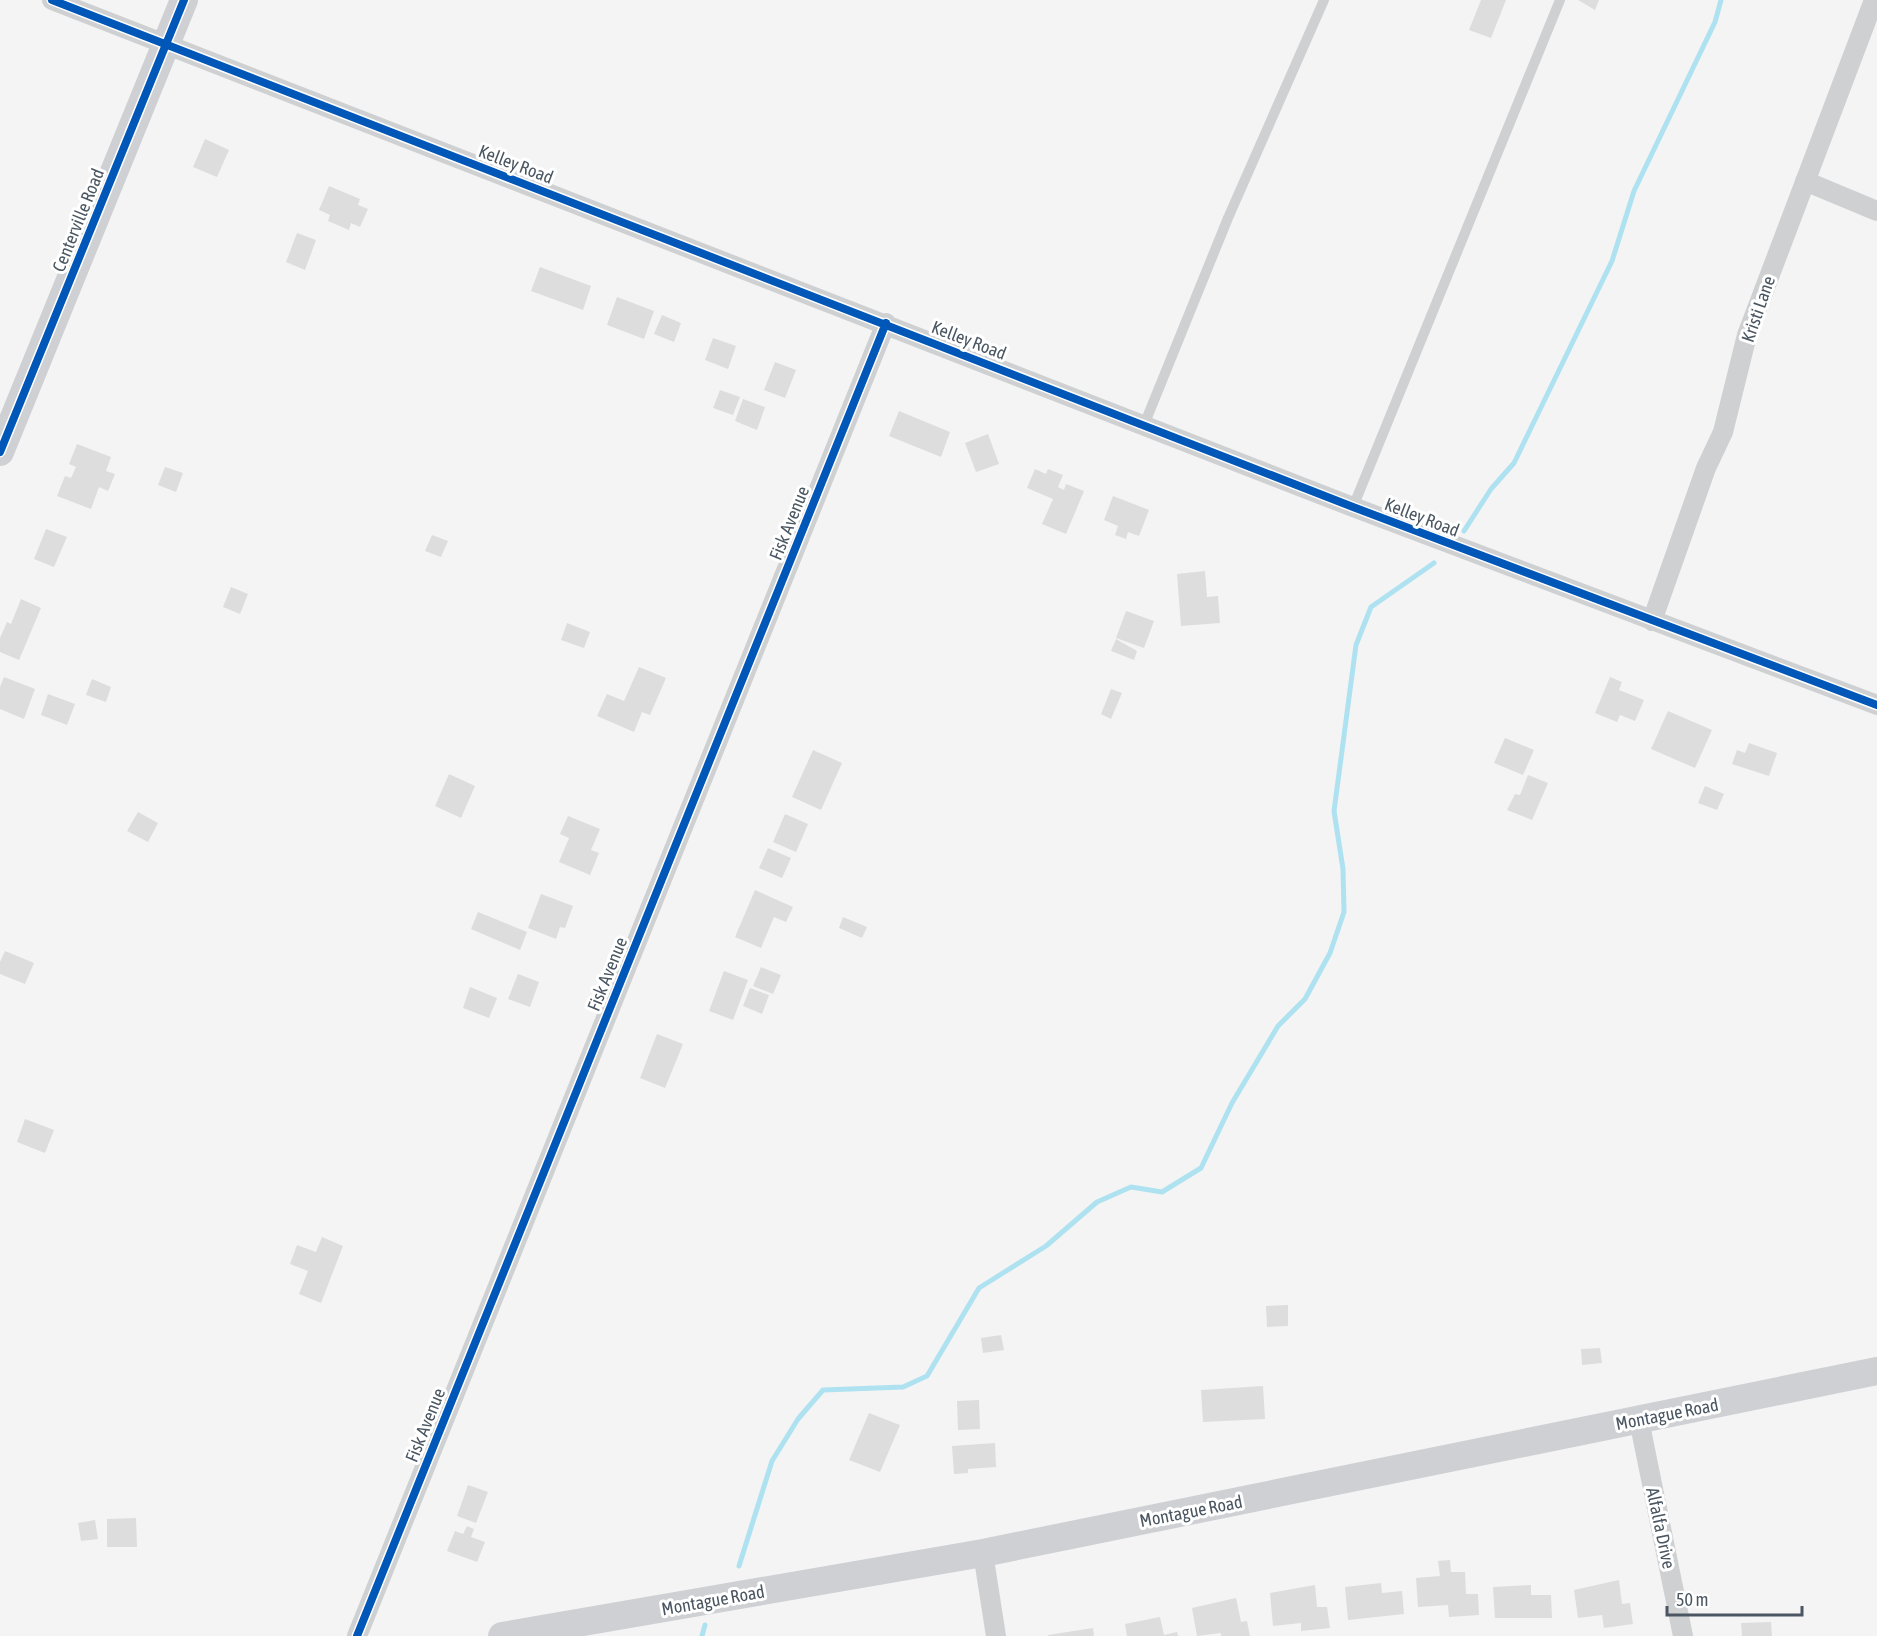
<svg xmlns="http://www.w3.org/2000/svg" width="1877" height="1636" font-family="'Asap Condensed',sans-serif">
	<rect width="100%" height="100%" fill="#f4f4f4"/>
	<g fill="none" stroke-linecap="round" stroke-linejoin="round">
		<path stroke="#aee2f0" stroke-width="5" d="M1464 531 1491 489 1514 463 1612 261 1634 191 1715 22 1721 0
			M739 1566 772 1461 798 1419 823 1390 903 1387 927 1376 979 1288 1046 1246 1097 1202 1131 1187 1162 1192 1201 1168 1232 1103 1278 1026 1305 999 1330 953 1344 912 1343 869 1334 811 1356 645 1371 607 1434 563
			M702 1636 705 1625"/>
	</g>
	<path fill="#ddddde" d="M1481 0H1506L1491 38 1469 30Z
		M1578 0H1599L1595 10Z
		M205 139 229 150 217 177 193 167Z
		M329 186 360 199 358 205 368 209 360 227 351 223 349 230 328 221 330 215 319 210Z
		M297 233 316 240 305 270 286 262Z
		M540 267 591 286 583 310 531 291Z
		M617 297 654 311 644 339 607 325Z
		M662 315 681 323 674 342 654 334Z
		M713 338 736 346 728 369 705 360Z
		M775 362 796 370 785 398 764 390Z
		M720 390 740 397 733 415 713 408Z
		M743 399 765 407 757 430 735 421Z
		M899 411 950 432 941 457 889 436Z
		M988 434 999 464 976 472 965 443Z
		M77 444 111 457 106 471 115 474 108 491 99 487 91 509 57 496 65 476 71 478 76 467 69 464Z
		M165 467 183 473 176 492 158 485Z
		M1035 469 1046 474 1048 469 1063 475 1058 487 1064 490 1066 484 1084 491 1066 534 1042 524 1053 499 1027 488Z
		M1113 496 1149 510 1139 536 1128 532 1126 539 1115 535 1118 526 1104 520Z
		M46 529 67 537 54 567 34 559Z
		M432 535 448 541 441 557 425 551Z
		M1205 571 1207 597 1218 596 1220 623 1181 626 1177 574Z
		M231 587 248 594 240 614 223 607Z
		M21 599 41 608 19 660 0 652V638L7 622 11 624Z
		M1126 611 1154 621 1144 648 1116 638Z
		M567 623 590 632 584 648 561 640Z
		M1116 639 1137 651 1134 660 1111 651Z
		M639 667 666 678 650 715 642 712 634 732 597 716 607 694 624 701Z
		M4 677 35 689 24 719 0 709V687Z
		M1610 677 1622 682 1619 690 1644 700 1635 721 1620 715 1617 722 1595 713Z
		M92 679 111 687 106 702 86 695Z
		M1111 689 1122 693 1111 719 1101 714Z
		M48 694 75 704 67 725 41 715Z
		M1668 711 1712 730 1695 768 1651 749Z
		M1505 738 1534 750 1523 775 1494 763Z
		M1749 743 1777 753 1769 776 1732 764 1737 750 1745 753Z
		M813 750 842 763 821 810 792 797Z
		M449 774 475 786 461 818 435 806Z
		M1528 775 1548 783 1532 820 1507 810 1515 794 1520 795Z
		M1705 786 1724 794 1717 810 1698 803Z
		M138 812 158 823 148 842 127 831Z
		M785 814 808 824 796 852 773 842Z
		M568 816 600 829 591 850 599 853 590 875 559 862 569 838 560 834Z
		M768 848 791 858 782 878 759 868Z
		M755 890 793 907 786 922 774 917 761 948 735 937Z
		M541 894 573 906 565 928 560 927 556 939 528 928Z
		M478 912 527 932 520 950 471 929Z
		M843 917 867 927 862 938 839 928Z
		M5 951 34 963 25 984 0 974V962Z
		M761 967 781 975 773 994 753 986Z
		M724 971 748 980 733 1020 709 1011Z
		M518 974 539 982 530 1007 508 999Z
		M470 987 497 998 489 1018 463 1008Z
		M750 988 769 995 762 1014 743 1006Z
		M657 1034 683 1044 665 1088 640 1078Z
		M25 1119 54 1130 45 1153 17 1142Z
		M322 1237 343 1246 321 1303 299 1294 308 1271 290 1264 297 1245 316 1252Z
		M1288 1305V1326L1267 1327 1266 1306Z
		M1001 1335 1004 1350 983 1353 981 1338Z
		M1600 1348 1602 1363 1582 1365 1581 1349Z
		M1263 1386 1265 1419 1203 1422 1201 1390Z
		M979 1400 980 1429 958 1430 957 1401Z
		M869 1413 900 1425 880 1472 849 1460Z
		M995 1443 996 1467 968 1469V1473L954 1474 952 1446Z
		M468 1485 488 1492 476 1523 457 1516Z
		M136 1518 137 1547H107V1519Z
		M95 1520 98 1539 81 1541 78 1523Z
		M467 1526 474 1529 471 1537 485 1542 477 1562 447 1551 455 1531 463 1534Z
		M1450 1560 1451 1572H1465L1466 1594H1478L1479 1615 1449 1617 1448 1605 1418 1607 1416 1578 1440 1576 1438 1561Z
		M1619 1580 1622 1604 1630 1603 1633 1624 1604 1628 1602 1615 1578 1618 1574 1590Z
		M1381 1583 1382 1593 1402 1591 1404 1614 1348 1620 1345 1587Z
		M1315 1585 1317 1607H1327L1330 1628 1301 1631V1623L1273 1626 1270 1593Z
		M1531 1585V1595H1551L1552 1618H1495L1493 1587Z
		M1236 1598 1241 1622 1247 1621 1250 1636H1221V1633L1197 1636 1192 1608Z
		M1160 1617 1164 1635 1177 1632 1178 1636H1127L1125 1624Z
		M1771 1622 1772 1636H1742L1741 1623Z
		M1093 1628 1094 1636H1048V1635Z"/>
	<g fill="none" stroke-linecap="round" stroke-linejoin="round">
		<path stroke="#ced0d2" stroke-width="10" d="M1144 425 1228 218 1324 0
			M1353 507 1560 0"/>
		<path stroke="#ced0d2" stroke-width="20" d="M52 0 1353 507 1877 705
			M1805 181 1877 211
			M1652 621 1706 468 1723 432 1747 335 1874 0
			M1639 1420 1683 1636
			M983 1553 996 1636
			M357 1636 886 323"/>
		<path stroke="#ced0d4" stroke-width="28" d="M0 452 184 0
			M502 1636 983 1553 1877 1371"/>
		<g stroke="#fff" stroke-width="11">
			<path id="cycleway" d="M52 0 1353 507 1877 705
				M0 452 184 0
				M357 1636 886 323"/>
		</g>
		<use href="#cycleway" stroke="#0057b8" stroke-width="8"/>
	</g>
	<g text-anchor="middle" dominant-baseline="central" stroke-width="6" stroke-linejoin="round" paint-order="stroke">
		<g font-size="18" fill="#4a5661" stroke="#fff">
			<text transform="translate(516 164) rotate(21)">Kelley Road</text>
			<text transform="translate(78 220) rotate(-68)">Centerville Road</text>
			<text transform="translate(1758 309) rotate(-71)">Kristi Lane</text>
			<text transform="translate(969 340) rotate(21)">Kelley Road</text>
			<text transform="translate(1422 517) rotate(21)">Kelley Road</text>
			<text transform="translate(789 523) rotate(-68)">Fisk Avenue</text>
			<text transform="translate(607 974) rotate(-68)">Fisk Avenue</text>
			<text transform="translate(1667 1414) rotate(-11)">Montague Road</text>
			<text transform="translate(425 1425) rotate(-68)">Fisk Avenue</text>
			<text transform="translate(1191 1511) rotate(-11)">Montague Road</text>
			<text transform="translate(1661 1528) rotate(78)">Alfalfa Drive</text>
			<text transform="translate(713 1600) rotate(-10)">Montague Road</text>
		</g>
	</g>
	<path d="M1667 1606v9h135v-9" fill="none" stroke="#4a5661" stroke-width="3"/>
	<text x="1676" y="1606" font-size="18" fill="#4a5661" stroke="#ffffff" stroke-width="4.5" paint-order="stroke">50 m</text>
</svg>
